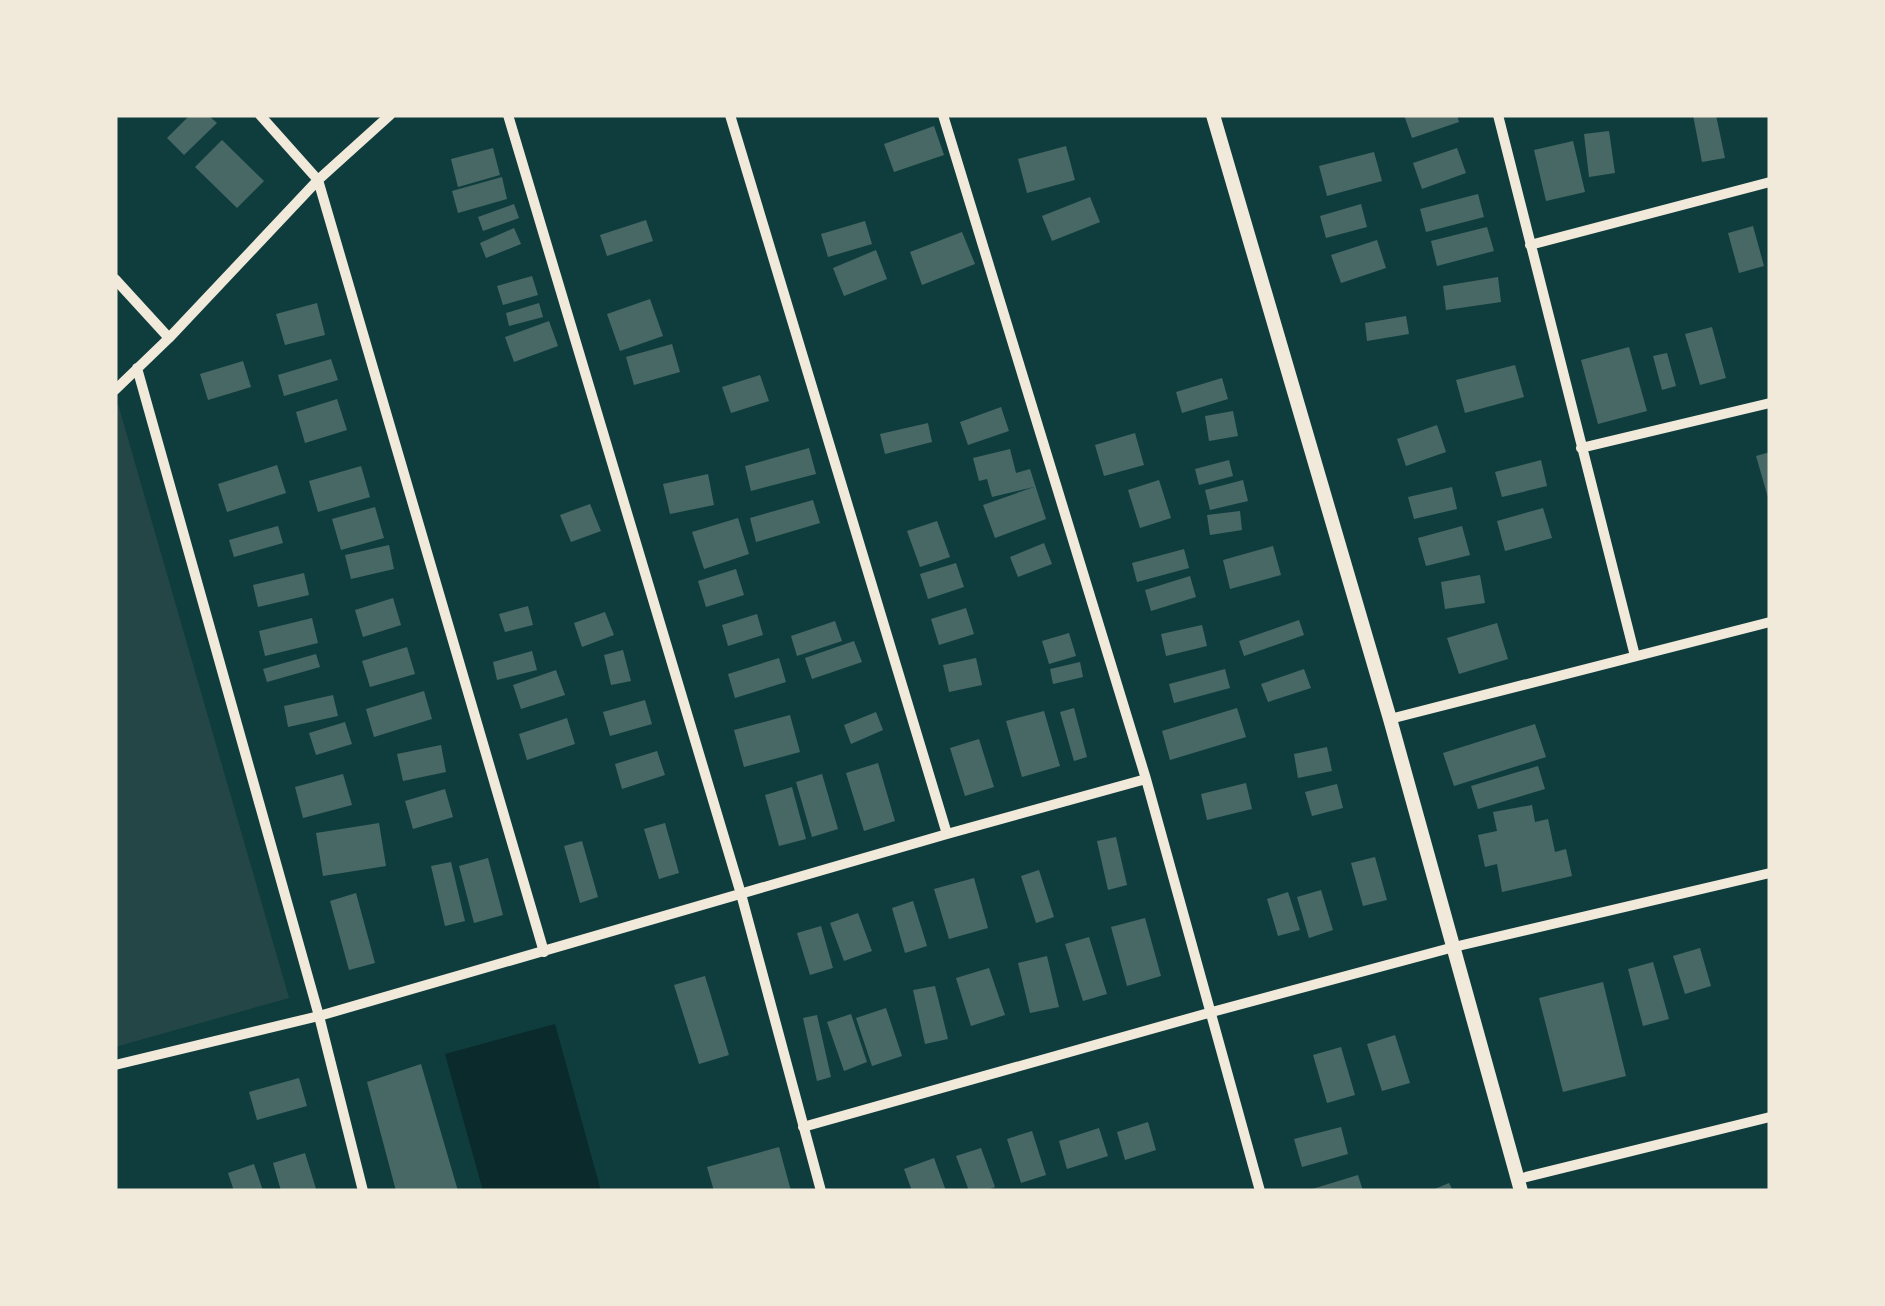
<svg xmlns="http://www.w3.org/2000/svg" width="1885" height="1306" font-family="'Asap Condensed',sans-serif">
	<rect width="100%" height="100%" fill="#0f3d3e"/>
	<path fill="#244646" d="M118 404 289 998 115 1047V408Z"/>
	<path fill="#0a2a2b" d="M555 1024 601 1191H483L445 1054Z"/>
	<path fill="#486865" d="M190 115H208L217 123 184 155 167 138Z
		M1404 115H1457L1459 122 1412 138Z
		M1693 115H1716L1725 158 1702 162Z
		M934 126 944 155 894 172 884 144Z
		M1609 131 1615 173 1589 177 1584 134Z
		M222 140 264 181 237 208 195 167Z
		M1573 141 1585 192 1546 201 1534 150Z
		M1066 146 1075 180 1027 193 1018 159Z
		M493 148 500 175 458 187 451 159Z
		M1457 148 1466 173 1422 189 1413 163Z
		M1374 152 1382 181 1327 196 1319 166Z
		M502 177 507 199 458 213 452 191Z
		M1478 194 1484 217 1426 232 1420 209Z
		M1090 197 1100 222 1052 241 1042 216Z
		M514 204 519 218 483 231 478 217Z
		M1361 204 1367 227 1326 238 1320 216Z
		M646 220 653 241 607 256 600 235Z
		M865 221 872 244 828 257 821 234Z
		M1753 226 1764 266 1739 273 1728 233Z
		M1487 227 1494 251 1437 266 1431 241Z
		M514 228 521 244 486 258 480 243Z
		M962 232 975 264 922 285 910 252Z
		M1377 240 1386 268 1341 283 1331 255Z
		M876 250 887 279 844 296 833 268Z
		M532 276 538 295 503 305 497 286Z
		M1498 277 1501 302 1446 310 1443 286Z
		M650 299 663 336 620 351 607 314Z
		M317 303 325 335 285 345 276 314Z
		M539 303 543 317 509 326 506 313Z
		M1406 316 1409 334 1367 341 1365 323Z
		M549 321 558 346 514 362 505 337Z
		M1712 327 1726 378 1700 385 1685 334Z
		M672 344 680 372 634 385 626 357Z
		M1629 347 1647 411 1598 424 1581 360Z
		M1667 353 1676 386 1662 390 1653 356Z
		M331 359 338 380 284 396 278 375Z
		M243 361 251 387 208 400 200 374Z
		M1515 365 1524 397 1465 413 1456 380Z
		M760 375 769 401 731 413 722 387Z
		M1222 378 1228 399 1182 413 1176 392Z
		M337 399 347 430 305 443 296 412Z
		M1001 407 1009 431 968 445 960 422Z
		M1233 411 1238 436 1209 441 1205 416Z
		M928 423 932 442 885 454 880 434Z
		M1437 425 1446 452 1406 466 1397 439Z
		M1135 433 1144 465 1104 476 1095 445Z
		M809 448 816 474 751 491 745 466Z
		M1010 449 1016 473 1030 469 1046 519 995 538 983 505 1034 487 992 497 987 479 979 481 973 458Z
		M1770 452V501H1769L1756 456Z
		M1229 460 1233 476 1199 485 1195 469Z
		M1541 460 1547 486 1502 497 1495 472Z
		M277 465 286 493 227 512 218 484Z
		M361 466 370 497 318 512 309 481Z
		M708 474 714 505 670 514 663 484Z
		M1159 480 1171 518 1140 528 1128 490Z
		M1243 480 1248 501 1210 510 1205 490Z
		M1452 487 1457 509 1414 519 1408 497Z
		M813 500 820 523 756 542 750 518Z
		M590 504 601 531 571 542 560 515Z
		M375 507 384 538 341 550 332 519Z
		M1543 508 1552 538 1505 551 1497 521Z
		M1240 511 1242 530 1210 535 1207 515Z
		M738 518 749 554 704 569 692 532Z
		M937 521 950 557 920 567 907 531Z
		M278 526 283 543 234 557 229 540Z
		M1462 526 1470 555 1426 566 1418 538Z
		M1044 543 1052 564 1018 577 1010 557Z
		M389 545 394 569 351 579 345 555Z
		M1273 546 1281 575 1230 589 1223 560Z
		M1184 549 1189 568 1137 582 1132 563Z
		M956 563 964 587 928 599 920 574Z
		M736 569 744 595 706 607 698 581Z
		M304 573 309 595 258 607 253 585Z
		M1480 575 1485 603 1445 609 1441 582Z
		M1190 576 1196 597 1151 611 1145 590Z
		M393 598 401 625 363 637 355 610Z
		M528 606 533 625 505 632 499 614Z
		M966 608 974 634 939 645 931 619Z
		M605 612 614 635 582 647 574 623Z
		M757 614 763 635 728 646 722 625Z
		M312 618 318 643 265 656 259 631Z
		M1299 620 1304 635 1244 656 1239 641Z
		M835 621 842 641 797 656 791 636Z
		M1497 623 1508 659 1459 674 1447 638Z
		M1202 625 1207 646 1166 656 1161 634Z
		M1069 633 1076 656 1049 664 1042 641Z
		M854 641 862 662 812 679 805 658Z
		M407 647 415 674 370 687 362 661Z
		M623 650 631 681 611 685 604 655Z
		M532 651 537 670 497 680 493 662Z
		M316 654 320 667 267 682 263 669Z
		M779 658 786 682 735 698 728 674Z
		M976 658 982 685 949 692 943 665Z
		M1080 662 1083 677 1053 684 1050 669Z
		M1225 669 1230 688 1174 703 1169 684Z
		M1304 669 1311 688 1268 702 1261 684Z
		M556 670 565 695 521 709 513 685Z
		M424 691 432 719 374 737 366 709Z
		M333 695 338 716 288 727 284 706Z
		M645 700 652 724 610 736 603 712Z
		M1074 708 1087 757 1074 761 1060 712Z
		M1237 708 1246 737 1170 760 1162 731Z
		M1044 711 1060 766 1022 777 1006 721Z
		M876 712 883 730 851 744 844 725Z
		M790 715 800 752 744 767 734 730Z
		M567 718 575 744 527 760 519 734Z
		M345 722 352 744 316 755 309 733Z
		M1535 724 1546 757 1454 786 1443 753Z
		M979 739 994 787 965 796 950 748Z
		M441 745 446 772 403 781 397 754Z
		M1327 747 1332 771 1298 778 1294 754Z
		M657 751 665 775 622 789 615 764Z
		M878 763 895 821 864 831 846 773Z
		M1538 766 1545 789 1478 809 1471 786Z
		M343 774 352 805 303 818 295 787Z
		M822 774 838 829 812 837 796 782Z
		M1246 783 1252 809 1207 820 1201 794Z
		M1337 784 1343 808 1312 816 1305 792Z
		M792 787 806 839 779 846 765 795Z
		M445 789 453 817 413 829 405 801Z
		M1532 805 1535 822 1548 819 1555 852 1566 849 1572 876 1502 892 1497 864 1485 867 1478 835 1497 831 1493 812Z
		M379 823 386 866 323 876 316 833Z
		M665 823 679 873 659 879 644 829Z
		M1116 837 1127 885 1108 890 1097 841Z
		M582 841 598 897 580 903 564 846Z
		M1375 857 1387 900 1363 906 1351 863Z
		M488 858 503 915 474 923 459 866Z
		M451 862 465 921 445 926 431 866Z
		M1039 870 1054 917 1036 923 1021 876Z
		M974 878 988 928 949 939 934 889Z
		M1321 890 1333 930 1309 938 1297 897Z
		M1288 892 1300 930 1278 936 1267 899Z
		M356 893 375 963 349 970 330 901Z
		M913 901 927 946 905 953 892 908Z
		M858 913 872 951 844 961 830 923Z
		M1145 918 1161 976 1127 986 1111 927Z
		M821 926 833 968 810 975 797 933Z
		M1089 937 1107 994 1083 1001 1065 944Z
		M1700 948 1711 986 1685 994 1673 956Z
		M1047 956 1059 1007 1030 1013 1018 963Z
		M1653 962 1669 1019 1643 1026 1628 969Z
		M989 968 1005 1015 971 1026 956 978Z
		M705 976 729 1055 699 1064 674 985Z
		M1603 982 1626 1076 1563 1092 1539 998Z
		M935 986 948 1039 925 1044 913 990Z
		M886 1008 902 1056 872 1066 856 1018Z
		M851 1014 867 1062 844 1071 827 1022Z
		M817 1015 831 1077 817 1081 803 1018Z
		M1395 1035 1410 1083 1382 1091 1367 1044Z
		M1341 1047 1355 1095 1327 1103 1313 1055Z
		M421 1064 458 1191H396L367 1082Z
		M299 1078 307 1106 257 1120 249 1092Z
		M1148 1122 1156 1150 1125 1160 1117 1132Z
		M1341 1127 1348 1154 1302 1167 1294 1139Z
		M1099 1128 1108 1156 1067 1169 1059 1141Z
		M1032 1131 1046 1175 1021 1183 1007 1139Z
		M779 1147 791 1191H714L707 1167Z
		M981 1148 995 1187 984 1191H969L956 1156Z
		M305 1153 316 1189 281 1191 273 1163Z
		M934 1158 946 1191H912L904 1169Z
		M254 1164 263 1191H234L228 1173Z
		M1358 1175 1363 1191H1309V1190Z
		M1449 1183 1453 1191H1430Z"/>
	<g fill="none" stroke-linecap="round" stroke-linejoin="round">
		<path stroke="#f1e9da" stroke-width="10" d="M260 115 318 180 544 952
			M508 115 741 894 821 1191
			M730 115 947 834
			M943 115 1146 779 1260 1191
			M1498 115 1635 656
			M1530 245 1770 182
			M115 279 169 338
			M137 368 319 1016 363 1191
			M115 390 169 338 318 180 390 115
			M1581 448 1770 403
			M1390 719 1770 622
			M115 1065 319 1016 947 834 1146 779
			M803 1127 1212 1012 1454 947 1770 873
			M1518 1179 1770 1117"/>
		<path stroke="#f1e9da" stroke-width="14" d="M1213 115 1390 719 1521 1191"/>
	</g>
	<rect width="1885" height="1306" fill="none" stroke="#f1e9da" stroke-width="235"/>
</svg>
